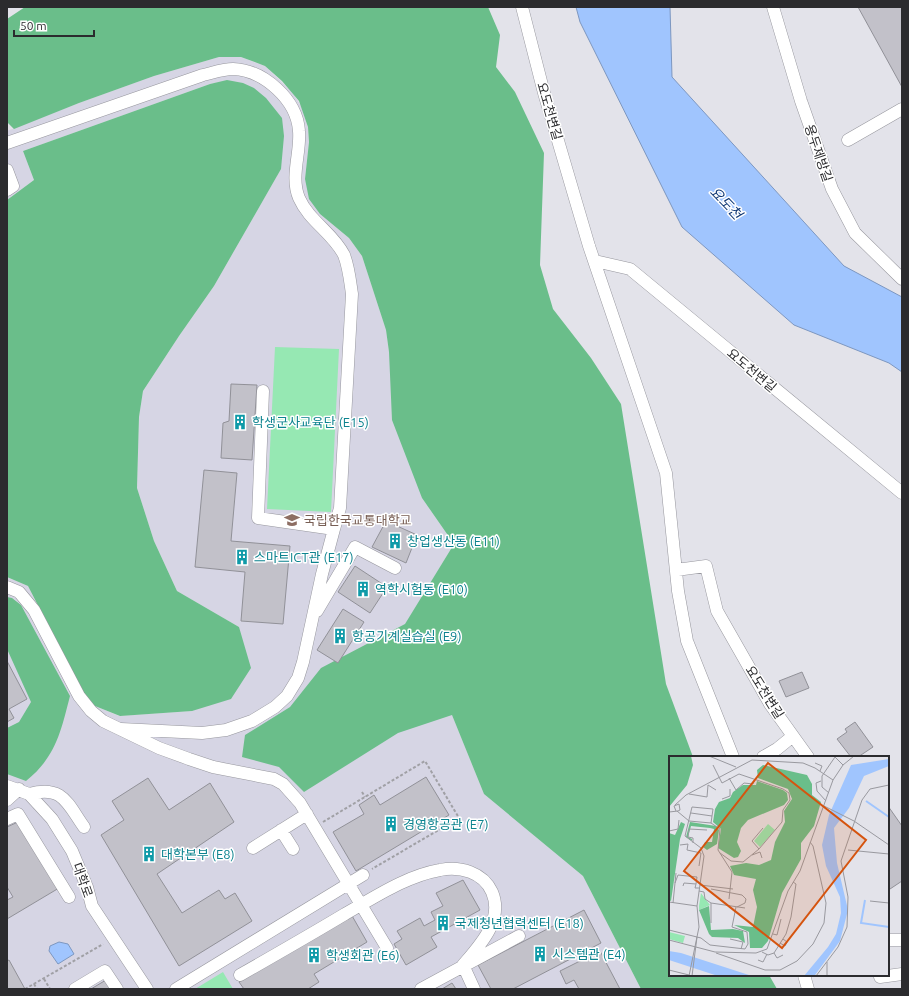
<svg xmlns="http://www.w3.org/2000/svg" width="909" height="996" font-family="Ubuntu,'Noto Sans KR',sans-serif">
	<rect width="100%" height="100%" fill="#e3e3ea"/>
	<path fill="#d6d5e4" d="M230 56 241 57 265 66 293 93 304 111 308 127 309 142 305 179 320 214 349 238 362 256 386 330 389 352 422 498 454 544 405 625 440 685 484 794 583 876 641 989H7V577L28 586 83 693 95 706 119 716 192 711 239 627 177 591 154 541 137 488 139 417 143 391 179 336 214 286 277 176 227 81 210 84 23 151 34 180 7 200V131L79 103 154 76 219 57Z"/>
	<path fill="#96e8b3" d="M275 347 339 349 331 512 267 509Z
		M223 972 233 989H195Z"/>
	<path fill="#6abe8a" d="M25 7H488L500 35 496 67 515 92 544 153 540 265 553 309 591 358 621 404 666 684 693 757H670V975H769L777 989H641L583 876 484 794 452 715 398 733 304 792 279 767 242 757 245 735 290 707 321 668 405 624 454 544 422 498 392 420 389 352 386 330 362 256 349 238 320 214 309 199 305 179 309 142 308 127 299 101 282 81 265 66 252 61 241 57H219L154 76 79 103 14 129 7 122V19Z
		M227 80 243 83 254 88 266 98 282 118 284 136 281 169 214 286 179 336 143 391 139 417 137 488 154 541 177 591 239 627 251 668 231 699 192 711 120 716 95 706 83 693 28 586 7 577V200L34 180 23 151 210 84Z
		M7 597 12 598 21 605 70 696C61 731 56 757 26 781L7 774V728L19 722 31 702 7 649Z"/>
	<path fill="#a0c5fe" stroke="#7d97c0" d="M576 7H670L672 77 844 266 902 297V372L889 363 794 325 682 227 580 22Z
		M59 942 68 944 74 954 58 964 49 951 50 946Z"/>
	<path fill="#c2c1c9" stroke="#919198" d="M858 7H902V87Z
		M231 384 257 385 252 460 221 458 223 423 229 421Z
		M204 470 237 473 231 541 290 546 283 624 241 621 245 572 195 567Z
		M386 521 417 535 406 563 372 547Z
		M355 566 387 587 370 613 338 592Z
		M343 609 364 622 338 663 317 650Z
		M7 661 27 699 9 709 14 718 7 722Z
		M802 672 809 688 786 697 779 681Z
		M855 722 873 747 858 757H851L837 739 847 732 845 729Z
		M426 777 449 815 356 871 333 832 364 814 359 805 374 795 380 805Z
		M148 778 169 810 210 783 234 822 157 874 182 913 219 890 225 899 235 893 252 921 179 966 101 835 124 820 112 801Z
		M888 806 902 826V881L890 889 888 887Z
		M18 822 59 888 7 919V900L13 897 7 887V827Z
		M463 880 480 910 431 937 437 947 406 965 394 944 402 939 397 931 420 918 424 926 435 920 431 912 443 906 436 893Z
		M584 910 601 943 513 989H491L478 965Z
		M351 914 367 942 314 974 319 982 308 989H244L239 982Z
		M600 951 620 989H579L574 980 566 984 560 971Z
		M9 960 25 989H7V961Z
		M106 980 112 989H91Z
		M452 983 456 989H442Z"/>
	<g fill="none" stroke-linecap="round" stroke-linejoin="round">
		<g stroke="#97979e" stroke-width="13">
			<path id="minor" d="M522 7 544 93 589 246 666 473 678 591 687 641 733 757
				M773 7 801 101 832 189 855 233 902 279
				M848 140 902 109
				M7 143 203 75C212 73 223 69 233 69 264 70 297 100 299 131 301 152 290 177 299 198 309 221 333 233 344 255 349 268 350 281 352 294L340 508 334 529
				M7 170 13 186 7 190
				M595 261 630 269 902 493
				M676 570 706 566 717 611 770 704 808 757
				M7 587 19 592 34 610 79 696 91 711 103 721 159 748 189 759 213 767 274 779 283 784 300 803 387 948
				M317 611 355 547 395 568
				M121 729 202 733 226 730 252 721 275 707 287 696 298 678 303 662 322 574 334 529 258 518 263 391
				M763 757 777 749 793 736
				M7 786 29 794 52 819 72 851 87 887 92 906 147 989
				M29 794C63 785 67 803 84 827
				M7 800 19 789
				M7 819 18 814 69 897
				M281 830 293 849
				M253 848 307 814
				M888 940H902
				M463 965 474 989
				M240 975C275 955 310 935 345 914 375 897 406 876 440 870 460 866 483 872 492 892 504 920 480 945 463 965
				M804 975 808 989
				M880 977 902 974
				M75 989 105 971 117 989
				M176 989 363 875
				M421 989 519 936"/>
		</g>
		<path stroke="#a0a0a5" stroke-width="2" stroke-dasharray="3 2" stroke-linecap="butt" d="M362 792 365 797
			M323 822 425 761 459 818 372 869
			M44 979 50 989
			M34 984 37 989
			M25 989 103 944"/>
		<use href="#minor" stroke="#fff" stroke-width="12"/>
	</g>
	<defs>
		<g id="building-bare" transform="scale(1.2)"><path d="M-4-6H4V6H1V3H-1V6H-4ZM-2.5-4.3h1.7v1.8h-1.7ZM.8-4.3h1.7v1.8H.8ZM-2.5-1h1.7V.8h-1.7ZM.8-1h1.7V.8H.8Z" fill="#0f9aa8" stroke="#fff" stroke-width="2.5" paint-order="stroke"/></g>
		<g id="university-bare" transform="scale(1.2)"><path d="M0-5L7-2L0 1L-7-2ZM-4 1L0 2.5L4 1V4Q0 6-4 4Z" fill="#8d6e63" stroke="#fff" stroke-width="2.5" paint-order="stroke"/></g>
	</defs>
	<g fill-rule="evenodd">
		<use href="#building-bare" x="240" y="422"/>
		<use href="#university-bare" x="292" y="520"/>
		<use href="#building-bare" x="395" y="541"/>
		<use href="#building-bare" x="242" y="557"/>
		<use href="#building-bare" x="363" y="589"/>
		<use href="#building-bare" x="340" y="636"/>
		<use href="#building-bare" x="391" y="824"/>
		<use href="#building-bare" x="149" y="854"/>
		<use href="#building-bare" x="443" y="923"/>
		<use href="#building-bare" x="540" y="954"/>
		<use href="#building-bare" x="314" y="955"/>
	</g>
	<g text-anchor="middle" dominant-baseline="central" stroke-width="3" stroke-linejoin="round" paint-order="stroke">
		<g font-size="13" fill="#2b2b2e" stroke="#fff">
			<text transform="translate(550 111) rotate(74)">요도천변길</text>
			<text transform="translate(819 153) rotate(71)">용두제방길</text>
			<text transform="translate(752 370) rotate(40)">요도천변길</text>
			<text transform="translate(765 692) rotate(58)">요도천변길</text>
			<text transform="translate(83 880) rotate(70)">대학로</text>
		</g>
		<g font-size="13" fill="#0d838f" stroke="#fff" text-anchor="start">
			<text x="252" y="422">학생군사교육단 (E15)</text>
			<text x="407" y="541">창업생산동 (E11)</text>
			<text x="254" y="557">스마트ICT관 (E17)</text>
			<text x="375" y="589">역학시험동 (E10)</text>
			<text x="352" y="636">항공기계실습실 (E9)</text>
			<text x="403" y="824">경영항공관 (E7)</text>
			<text x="161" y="854">대학본부 (E8)</text>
			<text x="455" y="923">국제청년협력센터 (E18)</text>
			<text x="552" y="954">시스템관 (E4)</text>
			<text x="326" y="955">학생회관 (E6)</text>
		</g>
		<g font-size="13" fill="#785e54" stroke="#fff" text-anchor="start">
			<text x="304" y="520">국립한국교통대학교</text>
		</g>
		<g font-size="14" font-style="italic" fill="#103875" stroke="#fff">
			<text transform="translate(726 203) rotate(46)">요도천</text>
		</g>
	</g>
	<g transform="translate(669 756)">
		<rect width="220" height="220" fill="#e3e3ea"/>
		<path d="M99 68 106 74 91 91 85 85ZM32 137 41 149 30 154V150ZM0 176 16 180 14 187 0 183Z" fill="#96e8b3"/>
		<path d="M0 0H22L24 9 18 29 0 51ZM94 9 138 19 143 28V39L152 46 145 70 132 87V103L113 137 99 185 93 192H81L80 176 65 169 84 171 88 151 84 134 87 123 65 119 61 110 77 107 90 109 102 104 106 86 116 66 115 55 123 43 119 33 89 22 88 14ZM88 25 114 34 118 37 119 44 115 49 79 64 72 72 68 86 72 95 69 101 65 102 49 92 52 73 44 66 46 53 50 46 61 42 64 36 74 29H87ZM12 66 16 68 11 83 2 145 0 144V77L6 79ZM21 66 47 70 50 74 48 88 38 94 34 91 36 86H43L45 73 41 72 22 70 19 81 23 83V85L17 81ZM40 150 42 174 64 173 74 175 76 187 69 182 43 181 40 178 30 154Z" fill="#6abe8a"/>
		<path d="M220 3V10L195 20 180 52 165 72 168 107 179 154 171 185 146 219 135 220 159 191 167 178 172 157 171 141 157 110 153 89 160 59 182 9ZM0 195 12 197 83 220H49L0 204Z" fill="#a0c5fe"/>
		<path fill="none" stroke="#a0c5fe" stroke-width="2" d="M197 45 220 61M196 144 192 167 220 171"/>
		<path fill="none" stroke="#99999f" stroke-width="1" d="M40 0 67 11M146 7 153 10 151 15M44 9 53 27 70 18 114 33 120 37 121 44 114 54 113 66 90 93M60 22 67 34 75 27 84 28 86 23M152 25 147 27 148 35 157 45M160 37 153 31V20L166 1 174 9M20 38 38 41 39 29 47 34M53 43 61 40V33M6 49 17 39 83 4 134 7 146 12 164 24M155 50 185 65 220 89M8 55 20 65M0 56 9 55 11 54 10 48 5 50 7 55M22 57 43 60M20 65 42 67 51 73 49 94 63 116 60 143M0 75 9 73 10 64M24 87V82L19 81 20 73 38 74M11 89 19 88 18 94 32 97 30 110M179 94 220 98M51 97 62 105 74 106 90 93 83 85 94 72M83 99 91 96 93 102M6 127 9 119 28 121 27 128M31 129 64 133M14 130 15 127 27 128 26 132H30M42 133 73 139 77 143 76 147 68 151M30 135 35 136 36 143 42 147 76 152M201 145 220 147M0 146 28 150M4 147 7 117M42 167V147M0 174 32 182 41 189 76 193 79 188 78 176 63 171 67 151M104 178 108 179 112 163M61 183 74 186 72 193M0 184 46 196 87 197 98 193 119 135 131 115 164 24 174 9 185 0M111 187 116 190 118 186 114 183M93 196 99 199 105 197 108 202 114 199M47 197 96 214H111L128 205 144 188 155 167 157 147 144 90 141 86M105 197 117 178 122 161 127 128 124 126M89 204 94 206 98 198M0 214 20 219M20 220 30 171 28 150 35 100 32 92 16 80 23 51 44 53 42 67M23 220 28 181M147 220 169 191 178 171 179 141 172 105 193 44 201 33 220 29M158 220V206"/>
		<path fill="#d5540f" fill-opacity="0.15" stroke="#d5540f" stroke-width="2" d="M99 7 197 84 113 192 15 115Z"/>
		<rect width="220" height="220" fill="none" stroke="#2b2b2e" stroke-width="2"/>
	</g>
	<rect width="909" height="996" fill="none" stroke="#2b2b2e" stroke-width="16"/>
	<path d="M14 30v6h80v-6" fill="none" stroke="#2b2b2e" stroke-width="2"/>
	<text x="20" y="30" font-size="12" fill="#2b2b2e" stroke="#ffffff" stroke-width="3" paint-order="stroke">50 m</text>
</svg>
